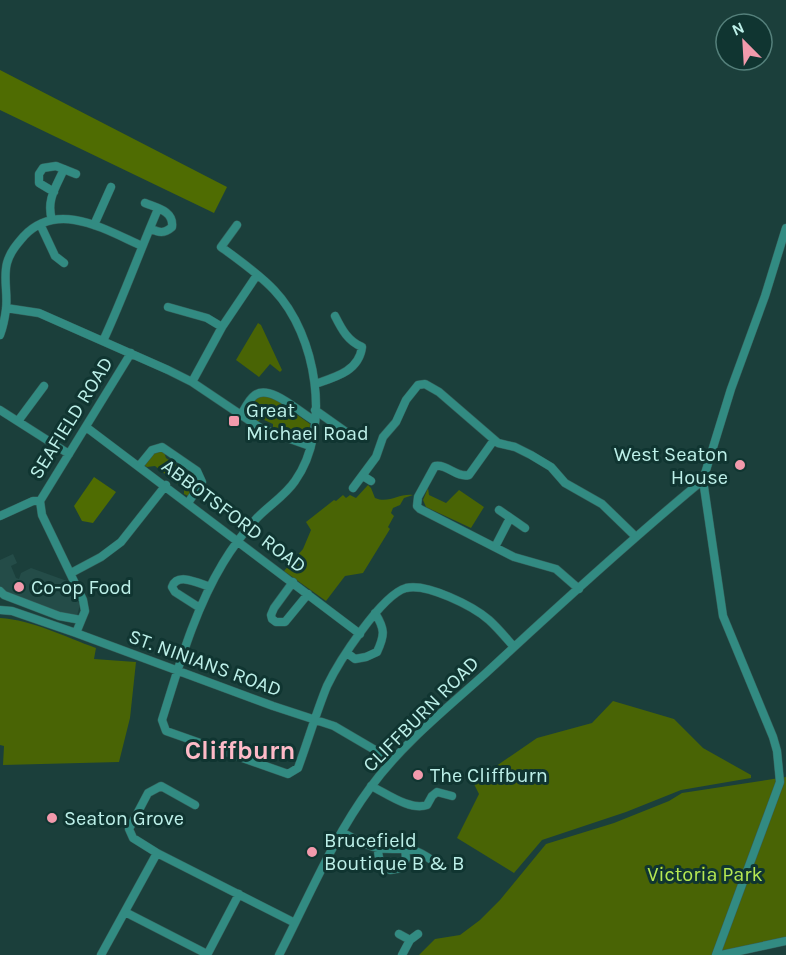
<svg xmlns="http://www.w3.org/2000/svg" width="786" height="955" font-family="Karla,sans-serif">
	<rect width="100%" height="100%" fill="#1b3f3b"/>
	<path fill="#244c48" d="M13 554 17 563 11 566 16 578 19 579 21 573 31 568 67 581 80 605 75 623 0 595V560Z"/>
	<path fill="#496405" d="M258 323 261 325 282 370 280 372 270 364 259 377 236 360Z
		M268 394 310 424 309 436 304 440 273 429V424L262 419 258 421 251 418 247 412 253 398Z
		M163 449 166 458 190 474 195 473 197 486 188 496 184 494V489L155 466 147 467 144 465 150 454Z
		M368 485 371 488 375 498C389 504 399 493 413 495L404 498 400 505 393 508 391 513 394 516 388 527 390 529 363 573 345 576 326 601 284 571 303 549 311 530 306 522 334 500 336 501 343 495 346 498 350 495 356 498Z
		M428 488 429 495 446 503 459 490 484 507 471 528 426 507 423 500Z
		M0 618C33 620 65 637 96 648L94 659 136 662 130 718 119 762 3 765 4 746 0 745Z
		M613 701 674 719 703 748 751 775V778L681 790 626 812 542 840 514 873 457 838 479 794 473 782 537 738 592 723Z
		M786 777V943L726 955H419L435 939 460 935 480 920 500 900 546 844 614 823 669 801 682 793Z"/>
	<path fill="#4f6c02" d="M0 70 227 187 214 213 0 110Z
		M94 477 116 492 93 523 82 521 74 506Z"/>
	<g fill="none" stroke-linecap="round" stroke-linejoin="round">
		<g stroke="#355f5a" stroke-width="9">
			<path id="street" d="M54 192 39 183V174L43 168 56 166 76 174
				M145 203C157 208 174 211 172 227 164 234 159 233 150 228
				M52 220C46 200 56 187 64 169
				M40 224 55 256 64 263
				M94 225 111 187
				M237 225 221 247C239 260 259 274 274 290 317 335 332 429 295 481 285 496 268 506 256 519 244 532 232 548 223 563 194 611 179 666 162 720L166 731 288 774 298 768C308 741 316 713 327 686 338 663 381 595 406 588 427 583 473 606 489 620 498 628 506 638 514 647
				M168 307 207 318 222 327
				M6 308 39 313 168 370 192 382 262 429 310 446
				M0 335C3 327 5 317 6 309 8 293 3 278 7 263 10 252 17 244 24 236 58 200 106 230 142 246
				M103 341C123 298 139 253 158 209
				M192 382 222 327 257 275
				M315 384C336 377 359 371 362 347 348 341 342 330 335 316
				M0 410 69 454
				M315 410 346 432
				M241 415C245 408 249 399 255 395 271 384 300 413 315 421
				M18 421 44 386
				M86 427 360 634
				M494 440 469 475C456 478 448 464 435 466L418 497 417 506 420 509 514 557 556 569 579 589
				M139 466 152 450 162 447 197 471 202 482 188 503
				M363 476 371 481
				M353 488 376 457 383 437 396 422 406 400 418 385 425 384 439 392 498 443 515 447 531 455 551 467 565 483 602 504 636 537
				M499 510 525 528
				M0 516 33 501H40
				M495 547 510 518
				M71 573 101 557 121 542 166 485
				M293 582 274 608 271 615 272 619 276 622H285L308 594
				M0 591 4 595 59 616 81 620
				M200 608 175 592 172 587C177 572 198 583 210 587
				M0 610 12 611 76 633 273 706 334 726 392 760
				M76 633 85 611 83 600 42 515 40 501 131 353
				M347 653 355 659 366 657 377 652C385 635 385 629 375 613
				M371 786C386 793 410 811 427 805L432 796 437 792 452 796
				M342 832C353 838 365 846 378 848 404 852 407 842 433 861
				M378 848C378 859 380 863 390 870L402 868 406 859 405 847
				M157 853 133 838 129 829 148 793 161 786 195 805
				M125 912 207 954
				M399 934 410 940
				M101 955 157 853 295 923
				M207 955 239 894
				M279 955C308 899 333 838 370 788 402 744 446 709 486 673 557 607 629 541 703 480
				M402 955 410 940 418 934
				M716 955 780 782 777 751 773 737 723 616 703 480 731 389 765 296 786 228
				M721 955 786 941"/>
		</g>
		<use href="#street" stroke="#328b82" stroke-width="8"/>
	</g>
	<g fill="#f29aac" stroke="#103531" stroke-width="2">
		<rect x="228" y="415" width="12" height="12" rx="3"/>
		<circle cx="740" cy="465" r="6"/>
		<circle cx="19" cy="587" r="6"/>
		<circle cx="418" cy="775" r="6"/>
		<circle cx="52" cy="818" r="6"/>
		<circle cx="312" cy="852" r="6"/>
	</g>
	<g text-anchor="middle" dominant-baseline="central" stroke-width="6" stroke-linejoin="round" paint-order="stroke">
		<g font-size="20" fill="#bdf0e9" stroke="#103531" text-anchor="start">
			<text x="246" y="410">Great<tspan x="246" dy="23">Michael Road</tspan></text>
			<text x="728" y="454" text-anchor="end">West Seaton<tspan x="728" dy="23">House</tspan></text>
			<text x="31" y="587">Co-op Food</text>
			<text x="430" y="775">The Cliffburn</text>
			<text x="64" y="818">Seaton Grove</text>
			<text x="324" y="840">Brucefield<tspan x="324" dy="23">Boutique B &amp; B</tspan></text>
		</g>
		<g font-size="20" fill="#bdf0e9" stroke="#103531">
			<text transform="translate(71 418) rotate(-58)">SEAFIELD ROAD</text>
			<text transform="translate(234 516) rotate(37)">ABBOTSFORD ROAD</text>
			<text transform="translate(205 663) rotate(20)">ST. NINIANS ROAD</text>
			<text transform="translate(421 714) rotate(-45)">CLIFFBURN ROAD</text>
		</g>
		<g font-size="20" fill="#b6ea53" stroke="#103531">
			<text x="705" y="874">Victoria Park</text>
		</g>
		<g font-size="26" font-weight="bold" fill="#febac7" stroke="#103531">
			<text x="240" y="750">Cliffburn</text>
		</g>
	</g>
	<g transform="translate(744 42) rotate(336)"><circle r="28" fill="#103531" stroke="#55807b" stroke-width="1.5"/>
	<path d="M0-4.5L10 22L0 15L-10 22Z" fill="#f29aac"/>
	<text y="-9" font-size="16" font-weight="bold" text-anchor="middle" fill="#bdf0e9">N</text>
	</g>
</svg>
